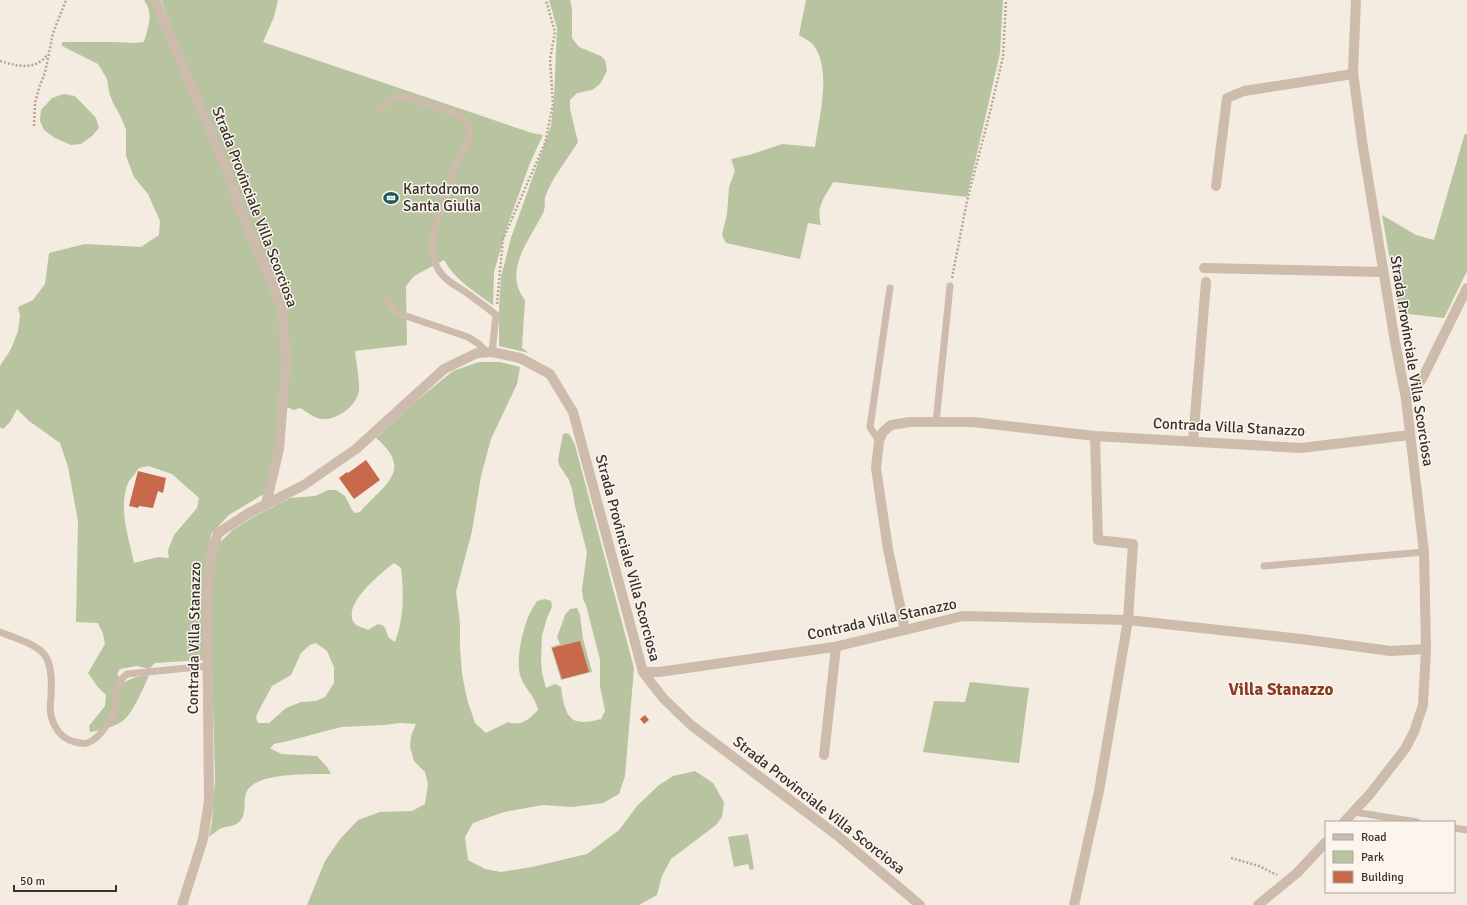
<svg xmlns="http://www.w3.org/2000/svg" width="1467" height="905" font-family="Signika,sans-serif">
	<rect width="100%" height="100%" fill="#f4ebe1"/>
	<path fill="#b8c4a0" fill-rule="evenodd" d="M144 0H151L281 306 285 363 277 450 267 492 229 515 211 534 206 566 203 660 155 663 149 669 137 666 120 669 117 674 124 682 136 677 149 675C145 685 133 712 125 719 116 727 102 730 90 732L89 726 105 706 106 695 97 686 88 673 105 644 103 634 98 623 76 622 78 521 68 467 60 443 29 421 17 409 10 422 3 429 0 427V366L11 349 18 331 20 316 18 307 33 300 45 284 49 253 85 244 141 247 159 235 160 221 148 194 134 177 126 156V130L121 117 113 103 109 92 107 79 98 64 62 46V42H114L134 43 144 42C148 28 154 13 144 0ZM148 466 172 474 199 498 197 508 174 535 168 550 169 558 158 557 134 563C129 538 117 506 129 481 132 477 136 473 139 468Z
		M161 0H278L274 17 263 42 532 133 543 135 530 163 507 227 494 272 493 305C475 292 455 280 444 260L414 276 406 286 407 345 355 351C356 360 360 383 359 391 356 406 338 420 322 419 314 418 307 412 300 408L294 410 285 406V308L179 47Z
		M549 0H570L572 9V38L579 47 601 56 605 60 607 71 600 84 592 90 577 93 570 100V109L578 142C567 160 553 176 546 195 543 201 547 204 543 213 530 240 502 271 525 300L522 348 529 353 499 346V307L501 277 511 238 551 126 554 98 557 28Z
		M806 0H1003L1000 53 967 197 833 182C824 199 816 205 821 225L808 223 800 259 726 243 722 235 727 214 729 187 735 171 731 159 749 155 782 144 815 147C819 117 832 71 814 46 811 41 803 38 799 35Z
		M64 94 75 96 96 118 99 128 92 136 81 144 71 145 55 138 44 130 40 121 41 110 52 98Z
		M1465 133 1467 135V271L1444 318 1399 313 1382 215 1416 235 1434 240Z
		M479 362H500L520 367 517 384 491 439 481 476 472 531 456 592 460 623V647L462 674 467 699 475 723 486 733 508 722C520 727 530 719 538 710 535 696 526 690 521 678 515 663 522 633 528 617 530 612 534 606 537 601L545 599 551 601 552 607 547 618 542 636 541 660 542 673 546 688 555 684 561 687C565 716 569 728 601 719L605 711 600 686V660L586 605 583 599 582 589 587 552 575 506 572 489 569 480 559 465 558 460 563 434 566 433 570 435 575 445 634 668 625 776 619 794 603 803 572 807 543 805 504 812 473 823 465 837 468 860 485 869 501 872 532 867 587 854 619 830 637 806 659 785 673 776 695 771 713 783 724 802 722 817 716 825 671 859 662 876 657 895 639 905H307L325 861 340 839 358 820 380 812 412 811 425 804 428 784 425 772 414 761 410 747 411 736 416 724 400 723 384 725 341 727 288 741 274 744 270 748 281 754 317 756 327 767 331 774C312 774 257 772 247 791 242 801 248 816 238 823 233 827 224 826 218 830 215 832 212 835 209 837L212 822 215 779 212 664V566L217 545 233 530 253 517 290 498 315 496 328 490H336L345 496 352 510 355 513 360 512C383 485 415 471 376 438L415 402 453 371ZM394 563 401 568C404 591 404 620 395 642L389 638 384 626 378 624 368 630C365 628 359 627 356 625 338 607 381 573 394 563ZM316 643 327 651 334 667V683L325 697 316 701 301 702 286 708 269 723H258L256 718 257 714 272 686 291 675 301 653 310 645Z
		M577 608 580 615 583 639 592 672 561 680 551 647 560 644 557 637 565 615 570 609Z
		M970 682 1029 688 1019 763 923 752 934 701 965 702Z
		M748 834 754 869 750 870 748 864 734 867 728 837Z"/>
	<path fill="#c8694b" d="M366 460 380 480 354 499 339 478 347 472 348 473Z
		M138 471 166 478 163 493 158 491 153 508 139 506 138 508 129 506Z
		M580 641 589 672 562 679 552 648Z
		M645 715 649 720 644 724 640 719Z"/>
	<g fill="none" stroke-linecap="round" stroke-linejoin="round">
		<path stroke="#b9a596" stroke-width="2.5" stroke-dasharray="2 2" stroke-linecap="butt" d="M0 61C17 66 35 71 47 55
			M34 126 35 103 40 85 45 73 53 33 66 0
			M952 278 967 201 989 116 1003 57 1006 0
			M497 304 503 239 545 143 553 104 550 59 555 32 546 0
			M1231 858 1259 866 1277 875"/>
		<path stroke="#cdbbac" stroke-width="7" d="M379 108 396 97H405C417 101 460 113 466 121 476 136 464 150 457 163 452 173 450 184 446 195 438 219 423 248 440 272 446 281 456 286 464 291 475 299 485 306 496 315L492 352
			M388 299 392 308 397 313 468 337 479 344 486 352
			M936 422 950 286
			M879 441 870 427 890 288
			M1264 566 1424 552
			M0 632C40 648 54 647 51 696 50 707 49 716 55 726 59 734 66 740 75 742 79 743 84 744 87 743 99 740 112 719 115 708 116 706 116 703 116 700 115 688 118 681 127 674L208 666
			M1354 812 1417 822
			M1454 828 1467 830"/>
		<path stroke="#cdbbac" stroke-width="10" d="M155 0 228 173 239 207 282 308 286 362 279 449 266 504
			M1216 186 1227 98 1244 91 1353 74
			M1204 268 1383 272
			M1406 399 1422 379 1467 288
			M1193 441 1206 282
			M905 630 888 549 876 468 879 441 883 432 891 425 910 422H973L1095 436 1301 448 1410 435
			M643 672H659L834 647 963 616 1128 620 1301 639 1391 651 1426 649
			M824 755 836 647
			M1344 822 1370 794 1405 749 1414 732 1423 705 1426 649 1424 552 1406 399 1395 342 1362 141 1353 72 1356 0
			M182 905 203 839 209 801 207 600 211 553 218 533 249 513 304 485 356 449 444 369 477 353 492 352 520 358 550 374 573 412 643 672 663 698 691 725 838 836 920 905
			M1074 905 1099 791 1128 620 1133 544 1098 540 1095 436
			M1258 905 1297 873 1326 842"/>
	</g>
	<defs>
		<g id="stadium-bare" transform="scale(1.2)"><path d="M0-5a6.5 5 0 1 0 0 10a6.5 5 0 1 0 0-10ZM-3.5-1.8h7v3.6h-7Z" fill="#1f5a5e" stroke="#fbf5ee" stroke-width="2.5" paint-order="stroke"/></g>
	</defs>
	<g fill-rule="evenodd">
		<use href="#stadium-bare" x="391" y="198"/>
	</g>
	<g text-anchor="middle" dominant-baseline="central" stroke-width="3" stroke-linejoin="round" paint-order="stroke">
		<g font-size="15" fill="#3b302b" stroke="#fbf5ee" text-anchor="start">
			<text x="403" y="189">Kartodromo<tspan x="403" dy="17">Santa Giulia</tspan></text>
		</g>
		<g font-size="15" fill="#3b302b" stroke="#fbf5ee">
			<text transform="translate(255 207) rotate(69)">Strada Provinciale Villa Scorciosa</text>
			<text transform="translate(1412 361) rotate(81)">Strada Provinciale Villa Scorciosa</text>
			<text transform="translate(1229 427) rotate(3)">Contrada Villa Stanazzo</text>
			<text transform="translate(628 558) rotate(75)">Strada Provinciale Villa Scorciosa</text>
			<text transform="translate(882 619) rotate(-12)">Contrada Villa Stanazzo</text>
			<text transform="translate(194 638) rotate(-89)">Contrada Villa Stanazzo</text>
			<text transform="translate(819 805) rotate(38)">Strada Provinciale Villa Scorciosa</text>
		</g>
		<g font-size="17" font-weight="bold" fill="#8c3b22" stroke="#fbf5ee">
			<text x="1281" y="689">Villa Stanazzo</text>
		</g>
	</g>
	<rect x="1325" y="821" width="130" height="72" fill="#fbf5ee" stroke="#aea6a0"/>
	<rect x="1333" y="834" width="20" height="6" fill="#cdbbac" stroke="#aea6a0"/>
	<text x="1361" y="841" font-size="12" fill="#3b302b">Road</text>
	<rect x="1333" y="851" width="20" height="12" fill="#b8c4a0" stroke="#aea6a0"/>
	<text x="1361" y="861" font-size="12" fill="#3b302b">Park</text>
	<rect x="1333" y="871" width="20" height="12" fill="#c8694b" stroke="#aea6a0"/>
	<text x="1361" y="881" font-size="12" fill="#3b302b">Building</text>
	<path d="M14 885v6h102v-6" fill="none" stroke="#3b302b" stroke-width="2"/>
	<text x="20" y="885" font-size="12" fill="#3b302b" stroke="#fbf5ee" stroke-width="3" paint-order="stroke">50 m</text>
</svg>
